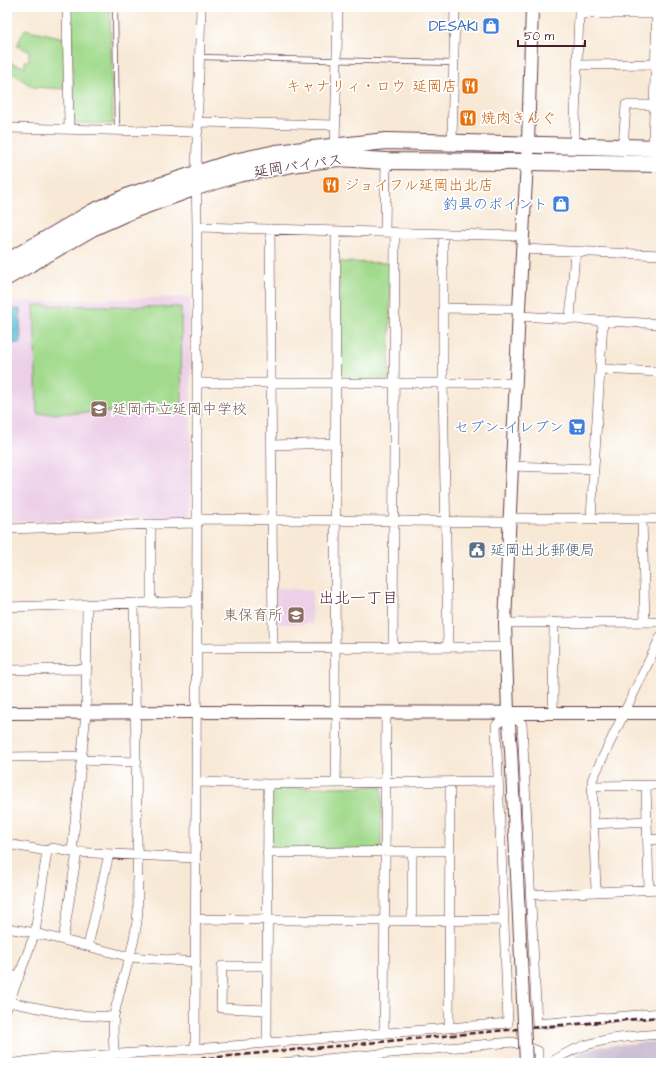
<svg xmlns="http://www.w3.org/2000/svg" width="668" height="1070" font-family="'Architects Daughter','Klee One',sans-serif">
	<rect width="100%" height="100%" fill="#fff"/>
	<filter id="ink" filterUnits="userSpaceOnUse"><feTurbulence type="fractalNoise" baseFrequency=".025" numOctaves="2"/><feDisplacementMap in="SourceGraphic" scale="8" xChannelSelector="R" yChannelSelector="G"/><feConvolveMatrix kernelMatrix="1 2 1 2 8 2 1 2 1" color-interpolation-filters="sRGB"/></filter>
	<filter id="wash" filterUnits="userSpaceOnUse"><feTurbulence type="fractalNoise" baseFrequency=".012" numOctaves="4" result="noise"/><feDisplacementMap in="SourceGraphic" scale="16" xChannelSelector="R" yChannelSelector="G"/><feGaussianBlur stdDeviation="0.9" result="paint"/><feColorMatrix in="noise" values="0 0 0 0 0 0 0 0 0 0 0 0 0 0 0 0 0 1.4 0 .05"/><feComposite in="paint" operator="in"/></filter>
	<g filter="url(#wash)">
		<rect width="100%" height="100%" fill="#f8e9d6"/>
		<path fill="#edd0e8" d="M188 297 190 300 191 516 7 522V302Z
			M275 588 312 590V624H276Z"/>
		<path fill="#ccbed4" d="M661 1041V1063H567L582 1052 603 1046Z"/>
		<path fill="#a1da8c" stroke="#767c5c" d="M71 7H110L113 124 74 123Z
			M25 29 64 38V89L33 87 9 71 11 63 25 67V61H29V51L17 46Z
			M339 262 391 263 389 380H339Z
			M34 305 181 307 182 410 37 414Z
			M382 786 381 849H271L272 788Z"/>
		<path fill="#53b7d2" stroke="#4e6b7e" d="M7 309H20L21 343H7Z"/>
	</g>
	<g filter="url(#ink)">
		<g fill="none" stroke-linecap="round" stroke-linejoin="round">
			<g stroke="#643d45" stroke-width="6">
				<path id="lane" d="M115 7 117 130
					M199 57 454 63"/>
			</g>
			<g stroke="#643d45" stroke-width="10">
				<path id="street" d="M67 7 69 128
					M578 65 655 64
					M198 122 336 125
					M7 128 198 132
					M452 142 455 7
					M574 145 579 14H657
					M335 146 338 7
					M623 146 626 105H654
					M653 147 657 7
					M197 227 523 236
					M270 229 273 647
					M336 231 335 712 337 717 336 784
					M385 232 386 161
					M443 234V383L448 647
					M522 249 661 255
					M443 308 519 309
					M519 316 661 324
					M570 319 575 251
					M600 369 661 372
					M197 383H517
					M272 445 336 443
					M512 466 594 469
					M509 518 661 519
					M591 518 603 321
					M642 519 645 622
					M151 524V602
					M7 529 193 523 202 519 509 522
					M7 607 197 601
					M505 623 661 622
					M197 648 506 647
					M393 648 395 232
					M7 670 87 669
					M553 713 554 622
					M7 757 82 756
					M81 760 137 762
					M196 782 268 784 498 781
					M646 785 649 889
					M592 786 661 785
					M594 824 647 821
					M648 840 661 839
					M7 844 47 851 52 848 72 852 195 858
					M412 851H450
					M72 852 86 713 87 605
					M267 853 412 851V921
					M596 892 592 780 661 636
					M530 895 661 889
					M196 919 384 921 504 920
					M7 928 35 933 130 957 196 962
					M63 940 77 852
					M88 946 109 854
					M7 974 19 977
					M9 1002 73 1015 114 1017
					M7 1008 35 933 47 851
					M267 1010 221 1008 222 966H267
					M449 1028 450 782
					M384 1034 386 712
					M267 1043 268 784
					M195 1049 197 521V227L196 174 201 7
					M114 1056C114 1043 112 1028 114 1016 121 980 136 946 138 910L134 603
					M16 1063 43 1059 195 1049 508 1023 496 726 508 712 522 724 537 1024 661 1013
					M281 1063 513 1042 538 1051V1063
					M550 1063C583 1039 621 1037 661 1034"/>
			</g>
			<g stroke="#643d45" stroke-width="14">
				<path id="secondary" d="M7 713 196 712 661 713
					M511 750 508 712 505 623 519 309 528 143 532 7"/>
			</g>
			<g stroke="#643d45" stroke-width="18">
				<path id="highway" d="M7 262 93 212 131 195 230 163 276 153 386 141 661 148
					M7 277 92 228 130 211 196 187 238 174 299 163 338 158 386 161 528 162 661 164"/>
			</g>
			<use href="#lane" stroke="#fff" stroke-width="4.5"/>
			<use href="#street" stroke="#fff" stroke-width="9"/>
			<use href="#secondary" stroke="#fff" stroke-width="12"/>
			<use href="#highway" stroke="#fff" stroke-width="16"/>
			<path stroke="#4a1f2b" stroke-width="2.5" stroke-dasharray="6 3" stroke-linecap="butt" d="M155 1063 550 1026 661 1017"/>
			<g stroke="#643d45" stroke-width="14" stroke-linecap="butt">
				<path id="secondary-bridge" d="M511 750 526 1063"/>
			</g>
			<use href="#secondary-bridge" stroke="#fff" stroke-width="12"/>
		</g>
	</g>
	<defs>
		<g id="shop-square" transform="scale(0.9)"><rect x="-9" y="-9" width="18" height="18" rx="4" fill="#3f7fe0" stroke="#fff"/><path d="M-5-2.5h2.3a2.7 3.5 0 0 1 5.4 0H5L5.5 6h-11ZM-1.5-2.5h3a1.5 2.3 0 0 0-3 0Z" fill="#fff"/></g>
		<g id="restaurant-square" transform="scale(0.9)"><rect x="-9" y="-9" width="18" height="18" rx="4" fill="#e8710a" stroke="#fff"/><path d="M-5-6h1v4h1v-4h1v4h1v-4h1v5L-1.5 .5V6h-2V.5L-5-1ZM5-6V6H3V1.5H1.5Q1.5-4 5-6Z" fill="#fff"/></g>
		<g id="school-square" transform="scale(0.9)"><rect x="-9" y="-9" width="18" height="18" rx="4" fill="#8d6e63" stroke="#fff"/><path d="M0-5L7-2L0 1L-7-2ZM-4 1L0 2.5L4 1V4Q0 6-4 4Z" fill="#fff"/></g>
		<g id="supermarket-square" transform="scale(0.9)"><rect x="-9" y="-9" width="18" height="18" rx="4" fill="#3f7fe0" stroke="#fff"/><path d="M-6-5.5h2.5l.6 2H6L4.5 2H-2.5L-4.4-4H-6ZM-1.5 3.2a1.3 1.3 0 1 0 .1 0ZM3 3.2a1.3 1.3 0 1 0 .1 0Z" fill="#fff"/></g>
		<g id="civic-square" transform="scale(0.9)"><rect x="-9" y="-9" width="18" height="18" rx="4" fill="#5c6f8a" stroke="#fff"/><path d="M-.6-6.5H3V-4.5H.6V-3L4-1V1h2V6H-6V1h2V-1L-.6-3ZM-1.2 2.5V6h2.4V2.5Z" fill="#fff"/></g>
	</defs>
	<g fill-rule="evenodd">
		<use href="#shop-square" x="491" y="26"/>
		<use href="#restaurant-square" x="470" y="86"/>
		<use href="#restaurant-square" x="468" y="118"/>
		<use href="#restaurant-square" x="331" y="185"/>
		<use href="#shop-square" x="561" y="204"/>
		<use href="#school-square" x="99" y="409"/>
		<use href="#supermarket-square" x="577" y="427"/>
		<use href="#civic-square" x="477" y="550"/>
		<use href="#school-square" x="296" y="615"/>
	</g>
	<g text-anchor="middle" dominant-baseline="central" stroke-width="3.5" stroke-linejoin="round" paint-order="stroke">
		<g font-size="15" fill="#366cbe" stroke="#fff" text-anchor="end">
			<text x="478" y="26">DESAKI</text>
			<text x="548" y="204">釣具のポイント</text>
			<text x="564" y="427">セブン-イレブン</text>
		</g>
		<g font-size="15" fill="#c56008" stroke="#fff" text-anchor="start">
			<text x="457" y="86" text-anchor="end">キャナリィ・ロウ 延岡店</text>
			<text x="481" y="118">焼肉きんぐ</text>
			<text x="344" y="185">ジョイフル延岡出北店</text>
		</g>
		<g font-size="15" fill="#4a1f2b" stroke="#fff">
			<text transform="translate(298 166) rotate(-8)">延岡バイパス</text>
		</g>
		<g font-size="15" fill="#785e54" stroke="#fff" text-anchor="start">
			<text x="112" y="409">延岡市立延岡中学校</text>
			<text x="283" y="615" text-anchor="end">東保育所</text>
		</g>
		<g font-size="15" fill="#4e5e75" stroke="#fff" text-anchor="start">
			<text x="490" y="550">延岡出北郵便局</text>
		</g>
		<g font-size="16" fill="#4a1f2b" stroke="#fff">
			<text x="358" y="598">出北一丁目</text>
		</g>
	</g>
	<rect width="668" height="1070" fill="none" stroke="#fff" stroke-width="24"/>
	<path d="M518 40v6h67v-6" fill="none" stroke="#4a1f2b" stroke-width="2"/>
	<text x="524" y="40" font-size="12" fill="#4a1f2b" stroke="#ffffff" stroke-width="3" paint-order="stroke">50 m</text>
</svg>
